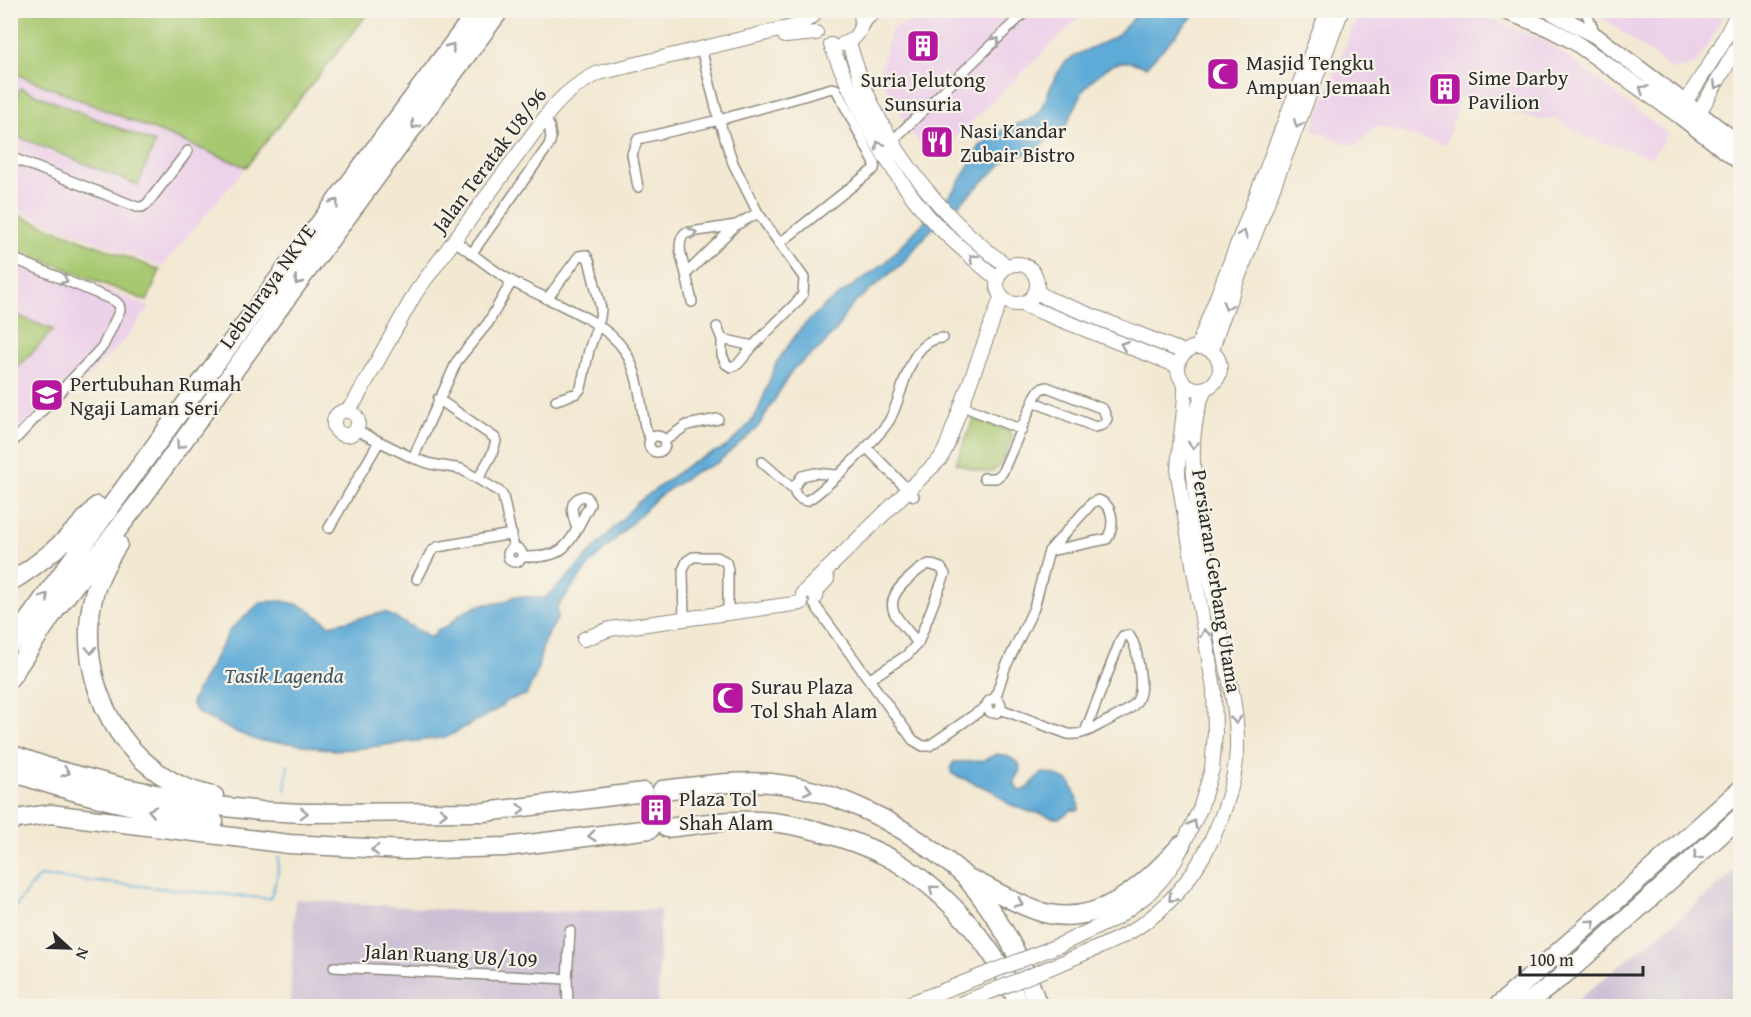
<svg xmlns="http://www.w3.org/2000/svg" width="1751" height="1017" font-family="'Gentium Book Plus',serif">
	<rect width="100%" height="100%" fill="#f7f3e8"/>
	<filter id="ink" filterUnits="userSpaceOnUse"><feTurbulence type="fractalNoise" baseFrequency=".0167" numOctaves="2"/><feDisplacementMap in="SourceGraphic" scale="12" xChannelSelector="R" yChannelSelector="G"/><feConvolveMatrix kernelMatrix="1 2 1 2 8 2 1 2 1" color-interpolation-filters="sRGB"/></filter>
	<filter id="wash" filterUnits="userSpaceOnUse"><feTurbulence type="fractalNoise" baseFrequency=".008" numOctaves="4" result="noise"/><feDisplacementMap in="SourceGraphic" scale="24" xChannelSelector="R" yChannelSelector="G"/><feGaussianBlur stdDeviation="1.35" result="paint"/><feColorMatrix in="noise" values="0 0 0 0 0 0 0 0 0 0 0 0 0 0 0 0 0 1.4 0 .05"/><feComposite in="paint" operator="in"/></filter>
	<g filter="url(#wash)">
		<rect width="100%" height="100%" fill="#f3e9d3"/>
		<path fill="#edd1e9" d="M938 11H1086L933 159 928 156 909 129 879 74 890 32 895 27 933 16Z
			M1468 11 1547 41 1668 134 1652 157 1587 138 1556 119 1540 120 1460 98 1446 145 1376 126 1355 147 1312 130 1359 11Z
			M1605 11V10L1725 11 1715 33 1696 64 1672 70 1602 17Z
			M10 72 246 167 162 267 11 208Z
			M11 251 150 307 125 339 11 456Z"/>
		<path fill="#ccbfd4" d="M1740 865V1006H1570L1708 895Z
			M295 899 492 913 660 910 658 1006H290Z"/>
		<path fill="#a7c870" stroke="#697a4e" stroke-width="1.5" d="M18 11V10L370 11 246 167 11 72V29Z
			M20 88 155 143 138 185 11 134V111Z
			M10 212 160 270 147 301 11 247Z
			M11 313 53 330 11 375Z
			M974 418 1009 431 1013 436C997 475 997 479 956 463Z"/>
		<path fill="#5eabd7" stroke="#446b81" stroke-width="1.5" d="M1141 11H1198L1146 67 1131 62H1122L1110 66 1092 80 1083 91 1067 124 1033 152 1010 158 1005 161 926 235 903 263 858 300 847 311 837 329 821 347 793 369 758 427 717 463 695 472 658 497 590 564 557 607 558 618 544 641 537 672 526 695 509 700 498 709 447 737 355 749 332 750 291 743 259 741 231 730 198 713 192 705V700L230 630 261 602 282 601 296 604 306 608 330 625 385 612 432 638 437 630 449 625 460 614 480 605 504 602 515 596 545 598 565 580 637 503 692 462 726 447 739 435 752 421 758 411 776 363 801 328 825 305 885 263 955 189 980 146 996 133 1031 119 1041 111 1054 79 1064 63 1076 55 1115 37Z
			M997 754 1007 756 1019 763 1020 771C1014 778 1011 787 1022 791 1032 788 1034 777 1044 773L1053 774 1070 782 1078 800 1079 810H1072L1060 818H1054L1039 813 1030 812 1009 804 993 791 952 774 951 767 954 762 982 761Z"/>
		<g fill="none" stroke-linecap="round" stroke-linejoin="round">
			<path stroke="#5eabd7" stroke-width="2" d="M285 791 288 765
				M10 913 39 876 270 899 277 878 279 856"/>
		</g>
	</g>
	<g filter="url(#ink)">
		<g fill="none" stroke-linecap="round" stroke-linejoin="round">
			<g stroke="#8f8a7f" stroke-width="12">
				<path id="street" d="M1585 10 1595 33
					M861 28 878 10
					M701 48 719 120 733 163 758 213 804 278 803 294 798 301 753 346 738 364 731 367 726 364 722 355V339L753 346
					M893 140 1027 10
					M10 157 137 207H142L147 204 188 151
					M638 187 632 154 638 139 719 120 832 88 836 89 875 164 874 169 780 243
					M736 225 685 233C675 243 683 262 686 274L736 225 758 213
					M455 241C472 253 489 268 508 279 544 300 601 316 625 351 636 369 639 388 642 408 644 419 644 431 651 439
					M472 253 549 145 551 138 549 125
					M10 257 115 301 119 305 120 310 103 346 10 445
					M686 274 692 302
					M547 299 579 256 586 255 589 260 601 309 600 318 589 350 581 388 577 393 556 400
					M717 327 722 339
					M438 399 495 438 496 441 492 454 478 479
					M970 409 1022 430
					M356 430 413 458 431 464 461 469 500 492 503 496 514 548
					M649 444a8 8 0 1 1 16 0a8 8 0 1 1-16 0Z
					M664 441 687 425 718 419
					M866 447 914 496
					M413 458 457 361 488 323 512 281
					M762 462 794 490
					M836 475 815 473 802 476 794 487C794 495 798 499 806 501 820 495 880 436 889 421 904 396 907 339 943 338
					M984 478H996L1002 473 1036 395 1040 389 1047 387 1103 409 1107 419 1103 425 1095 427 1034 402
					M584 496 587 497 590 504 577 529C573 516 566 500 584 496Z
					M329 528 379 442
					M508 555a7 7 0 1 1 14 0a7 7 0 1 1-14 0Z
					M522 557C551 557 563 556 577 529
					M417 579 431 552 437 547 512 534
					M814 604 913 740 923 746H929L987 706
					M684 619 683 570 687 561 693 557H717L726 562 728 570V612
					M870 679 907 655 918 643 945 574 941 568 929 564C920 567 913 575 906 581 878 607 899 619 918 643
					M995 699 1005 668 1034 608 1049 551 1092 503 1098 500C1114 505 1115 526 1107 539L1049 551
					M987 706a7 7 0 1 1 14 0a7 7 0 1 1-14 0Z
					M1000 709 1068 734C1081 736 1092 729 1103 723 1135 707 1145 705 1139 667 1137 655 1136 645 1129 635L1123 636 1121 639 1085 732
					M334 967 567 979
					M568 1006 567 979 570 931"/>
			</g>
			<g stroke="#8f8a7f" stroke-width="16">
				<path id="secondary" d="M785 36 816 33
					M849 42C872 130 934 213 1007 266
					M843 44C858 39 865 26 860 10
					M831 45C856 106 885 167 929 217 949 239 974 259 997 279
					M1679 112 1721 46 1739 10
					M1694 121 1740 43
					M997 284a20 20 0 1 1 40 0a20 20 0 1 1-40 0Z
					M1036 291 1047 298 1184 352
					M1021 304 1178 366
					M1198 346 1328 10
					M1178 368a21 21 0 1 1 42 0a21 21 0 1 1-42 0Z
					M1212 350 1220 324 1342 10
					M347 411 355 401 416 292 550 111C564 94 579 82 599 73L796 26 813 16
					M334 423a12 12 0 1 1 24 0a12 12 0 1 1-24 0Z
					M803 593 940 459 946 448 1001 298
					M816 597 817 590 827 579
					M584 639 610 629 801 603
					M1062 944 1116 918 1147 895 1163 878 1175 861 1200 809 1212 769 1215 733 1214 689 1178 475C1178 444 1186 414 1185 384
					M1069 960C1091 950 1115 942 1135 929 1168 908 1194 876 1211 841 1225 812 1235 782 1237 750 1238 718 1231 687 1225 656 1217 614 1208 573 1201 531 1194 483 1185 435 1205 388
					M903 1006 953 987"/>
			</g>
			<g stroke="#8f8a7f" stroke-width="18">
				<path id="primary" d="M1502 10 1548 28 1573 41 1677 114 1740 162
					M1548 10 1596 36 1740 144"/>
			</g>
			<g stroke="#8f8a7f" stroke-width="21">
				<path id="highway" d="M118 544C108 560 99 576 94 594 72 680 123 779 214 796
					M10 582C45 561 71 537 97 506
					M10 645 181 410 478 10
					M10 678 56 609 142 498 277 311 500 10
					M10 754 53 769 121 787 217 806 261 811 303 813 485 812 644 792
					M10 771C77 795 144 810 214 822
					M662 790C697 786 735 780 771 783 833 789 895 820 944 859 952 865 962 872 968 880 999 917 1023 961 1038 1006
					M10 820 51 814 289 844 405 850 505 847 650 829
					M667 828C702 824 737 818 772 822 809 826 865 843 897 862 949 894 998 950 1019 1006
					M968 878C991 888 1012 902 1035 910 1095 932 1144 886 1181 845
					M1498 1006 1740 790
					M1524 1006 1570 970 1740 817"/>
			</g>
			<use href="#street" stroke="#fff" stroke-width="9"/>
			<use href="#secondary" stroke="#fff" stroke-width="14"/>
			<use href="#primary" stroke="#fff" stroke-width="15"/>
			<use href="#highway" stroke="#fff" stroke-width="18"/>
			<g stroke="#8f8a7f" stroke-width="16" stroke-linecap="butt">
				<path id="secondary-bridge" d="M953 987 1062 944
					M960 1004 1069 960"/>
			</g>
			<use href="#secondary-bridge" stroke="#fff" stroke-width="14"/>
		</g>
		<defs><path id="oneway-chevron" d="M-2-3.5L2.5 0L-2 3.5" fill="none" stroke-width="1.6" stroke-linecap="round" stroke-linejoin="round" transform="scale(1.5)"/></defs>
		<g stroke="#a0a0a0">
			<use href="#oneway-chevron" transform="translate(996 41) rotate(-44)"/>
			<use href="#oneway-chevron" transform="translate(451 47) rotate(-53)"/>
			<use href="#oneway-chevron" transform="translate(1717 85) rotate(120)"/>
			<use href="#oneway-chevron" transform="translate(1643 89) rotate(-145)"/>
			<use href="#oneway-chevron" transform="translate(1298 124) rotate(111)"/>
			<use href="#oneway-chevron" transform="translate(415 125) rotate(127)"/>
			<use href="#oneway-chevron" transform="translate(879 145) rotate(-121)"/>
			<use href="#oneway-chevron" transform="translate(335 203) rotate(-53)"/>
			<use href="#oneway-chevron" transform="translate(693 233) rotate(-13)"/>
			<use href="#oneway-chevron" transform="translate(1243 234) rotate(-68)"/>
			<use href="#oneway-chevron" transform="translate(973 258) rotate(-138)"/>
			<use href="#oneway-chevron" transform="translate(64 280) rotate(23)"/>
			<use href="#oneway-chevron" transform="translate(298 281) rotate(127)"/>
			<use href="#oneway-chevron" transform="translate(1227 306) rotate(111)"/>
			<use href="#oneway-chevron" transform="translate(1124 345) rotate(-158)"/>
			<use href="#oneway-chevron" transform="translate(180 445) rotate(126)"/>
			<use href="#oneway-chevron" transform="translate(1193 445) rotate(94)"/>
			<use href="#oneway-chevron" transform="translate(45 597) rotate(-54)"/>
			<use href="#oneway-chevron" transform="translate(1205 633) rotate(-100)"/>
			<use href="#oneway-chevron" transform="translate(91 650) rotate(87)"/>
			<use href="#oneway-chevron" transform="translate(1236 720) rotate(85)"/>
			<use href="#oneway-chevron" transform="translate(66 772) rotate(16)"/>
			<use href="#oneway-chevron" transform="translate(808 790) rotate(14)"/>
			<use href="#oneway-chevron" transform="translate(521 809) rotate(-7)"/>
			<use href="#oneway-chevron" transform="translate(152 811) rotate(-168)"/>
			<use href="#oneway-chevron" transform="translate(304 813) rotate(2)"/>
			<use href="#oneway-chevron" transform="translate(443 813)"/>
			<use href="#oneway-chevron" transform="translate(1193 824) rotate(-63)"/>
			<use href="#oneway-chevron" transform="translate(592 836) rotate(173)"/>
			<use href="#oneway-chevron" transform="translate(375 850) rotate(-177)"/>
			<use href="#oneway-chevron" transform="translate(1697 856) rotate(138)"/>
			<use href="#oneway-chevron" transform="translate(933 889) rotate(-140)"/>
			<use href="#oneway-chevron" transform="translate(1172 898) rotate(134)"/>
			<use href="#oneway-chevron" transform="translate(1019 903) rotate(26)"/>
			<use href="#oneway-chevron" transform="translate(1592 923) rotate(-42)"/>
		</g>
	</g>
	<defs>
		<g id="building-square" transform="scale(1.725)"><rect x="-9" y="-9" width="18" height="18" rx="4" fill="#b5179e" stroke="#f7f3e8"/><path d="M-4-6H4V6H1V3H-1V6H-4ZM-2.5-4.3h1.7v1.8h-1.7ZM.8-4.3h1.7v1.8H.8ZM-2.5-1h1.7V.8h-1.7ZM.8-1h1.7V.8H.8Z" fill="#fff"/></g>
		<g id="mosque-square" transform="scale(1.725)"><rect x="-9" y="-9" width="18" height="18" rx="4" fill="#b5179e" stroke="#f7f3e8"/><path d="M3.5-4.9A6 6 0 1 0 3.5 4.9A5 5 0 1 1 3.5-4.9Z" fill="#fff"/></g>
		<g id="restaurant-square" transform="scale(1.725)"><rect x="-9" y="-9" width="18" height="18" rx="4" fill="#b5179e" stroke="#f7f3e8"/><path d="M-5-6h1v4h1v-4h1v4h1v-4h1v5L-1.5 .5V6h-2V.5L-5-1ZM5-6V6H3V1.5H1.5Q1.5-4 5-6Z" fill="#fff"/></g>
		<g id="school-square" transform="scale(1.725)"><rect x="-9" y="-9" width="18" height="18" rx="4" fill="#b5179e" stroke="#f7f3e8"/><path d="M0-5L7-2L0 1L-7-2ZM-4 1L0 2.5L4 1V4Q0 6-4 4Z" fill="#fff"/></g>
	</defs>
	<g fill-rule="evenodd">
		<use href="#building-square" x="923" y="46"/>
		<use href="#mosque-square" x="1223" y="74"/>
		<use href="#building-square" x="1445" y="89"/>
		<use href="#restaurant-square" x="937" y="142"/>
		<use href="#school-square" x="47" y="395"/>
		<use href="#mosque-square" x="728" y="698"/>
		<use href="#building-square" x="656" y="810"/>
	</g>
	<g text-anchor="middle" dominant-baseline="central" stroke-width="4.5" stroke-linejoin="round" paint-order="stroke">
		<g font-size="21" fill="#2b2b2b" stroke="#f7f3e8" text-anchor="start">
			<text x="1246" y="62">Masjid Tengku<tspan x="1246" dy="24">Ampuan Jemaah</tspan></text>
			<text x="1468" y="77">Sime Darby<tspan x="1468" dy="24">Pavilion</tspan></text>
			<text x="923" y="79" text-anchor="middle">Suria Jelutong<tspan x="923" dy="24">Sunsuria</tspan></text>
			<text x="960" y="130">Nasi Kandar<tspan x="960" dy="24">Zubair Bistro</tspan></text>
			<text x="70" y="383">Pertubuhan Rumah<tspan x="70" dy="24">Ngaji Laman Seri</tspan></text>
			<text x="751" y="686">Surau Plaza<tspan x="751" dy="24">Tol Shah Alam</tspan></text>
			<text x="679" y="798">Plaza Tol<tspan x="679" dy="24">Shah Alam</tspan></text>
		</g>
		<g font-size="21" fill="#2b2b2b" stroke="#f7f3e8">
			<text transform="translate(489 160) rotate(-53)">Jalan Teratak U8/96</text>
			<text transform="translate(267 286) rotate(-54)">Lebuhraya NKVE</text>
			<text transform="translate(1217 581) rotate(81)">Persiaran Gerbang Utama</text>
			<text transform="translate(451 955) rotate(3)">Jalan Ruang U8/109</text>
		</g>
		<g font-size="22" font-style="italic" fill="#3d5867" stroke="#f7f3e8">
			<text x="284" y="675">Tasik Lagenda</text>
		</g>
	</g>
	<rect width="1751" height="1017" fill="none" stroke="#f7f3e8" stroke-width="36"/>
	<g transform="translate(69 948) rotate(112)" stroke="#f7f3e8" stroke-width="4.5" paint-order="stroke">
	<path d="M0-4.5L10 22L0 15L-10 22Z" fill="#2b2b2b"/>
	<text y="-9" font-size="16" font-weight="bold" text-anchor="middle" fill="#2b2b2b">N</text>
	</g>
	<path d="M1520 966v9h123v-9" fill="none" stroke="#2b2b2b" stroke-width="3"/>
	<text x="1529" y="966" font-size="18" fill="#2b2b2b" stroke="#f7f3e8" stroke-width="4.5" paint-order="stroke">100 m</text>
</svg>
